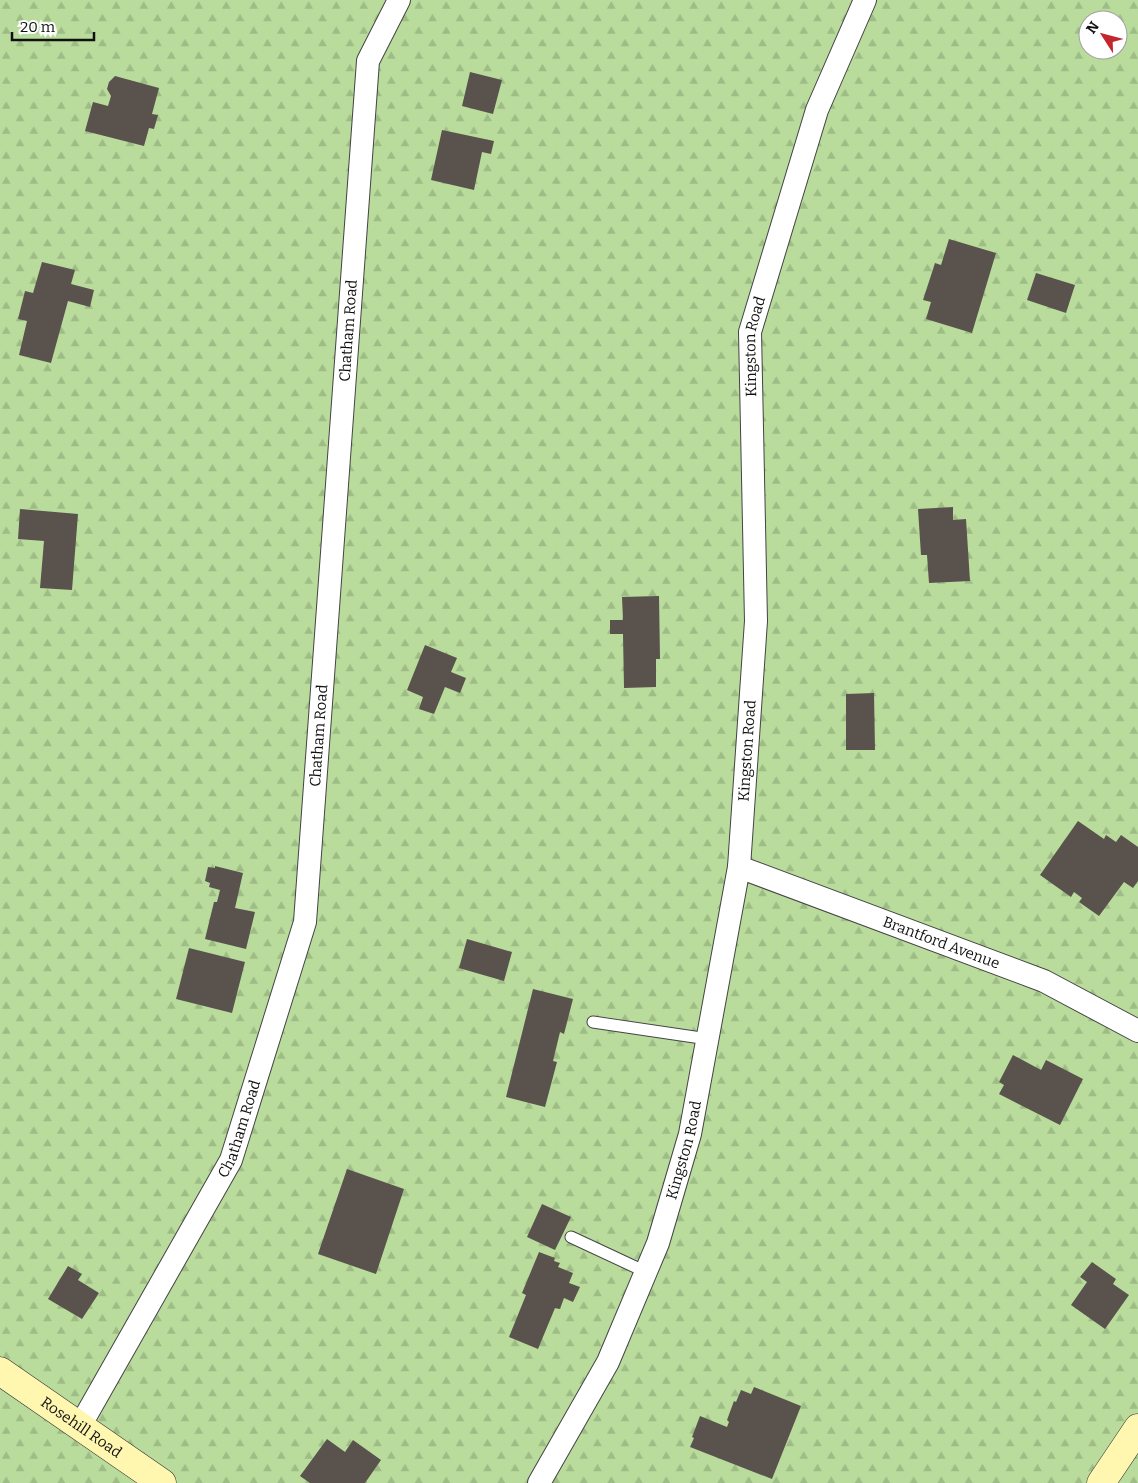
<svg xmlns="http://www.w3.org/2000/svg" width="1138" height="1483" font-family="Bitter,serif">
	<defs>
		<pattern id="forest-firs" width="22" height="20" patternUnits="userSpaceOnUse" patternTransform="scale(1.25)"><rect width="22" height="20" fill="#b9dc9c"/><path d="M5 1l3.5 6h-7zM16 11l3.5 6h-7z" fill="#9ebc85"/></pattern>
	</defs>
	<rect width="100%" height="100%" fill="#fffdf5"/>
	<path fill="url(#forest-firs)" fill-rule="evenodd" d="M0 0H1138V1483H0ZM1088 20H1118V50H1088Z"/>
	<path fill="#5a524d" d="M470 72 502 80 493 114 462 106Z
		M115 76 159 88 152 114 158 115 154 129 149 128 144 146 85 131 93 102 108 106 111 96 107 89 109 82Z
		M442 130 494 141 491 154 482 152 474 190 431 180Z
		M949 239 996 253 972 333 926 319 931 302 923 300 935 263 941 265Z
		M42 262 75 270 71 284 94 290 90 307 68 301 51 363 19 355 27 321 18 319 25 291 33 293Z
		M1036 273 1075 285 1066 313 1027 300Z
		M953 507V520L966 519 970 581 929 583 927 555H921L918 509Z
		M20 509 78 514 72 590 40 588 44 541 18 539Z
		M659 596 660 659H656V687L624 688 623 634H610V620H623L622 597Z
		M425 645 457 658 451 672 466 678 460 693 445 687 434 714 419 709 423 697 407 690Z
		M874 693 875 750H846V694Z
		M1078 821 1104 839 1106 835 1116 842 1121 835 1138 847V881L1133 888 1124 882 1099 916 1079 902 1082 898 1074 892 1071 897 1040 875Z
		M215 866 243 873 235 908 255 912 246 949 205 939 214 902H217L220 890 209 887 210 883 205 881 208 867 215 868Z
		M467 939 512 952 504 981 459 968Z
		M189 948 245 962 232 1013 176 999Z
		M533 989 573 999 564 1034 560 1032 553 1061 557 1062 545 1107 506 1097Z
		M1013 1055 1041 1070 1046 1060 1083 1079 1060 1125 999 1094 1004 1085 999 1082Z
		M347 1169 404 1189 376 1274 318 1254Z
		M542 1204 571 1217 555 1250 527 1237Z
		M539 1252 555 1258 554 1261 560 1263 558 1267 573 1273 569 1283 580 1287 573 1302 564 1298 560 1309 555 1308 538 1349 509 1337 526 1295 522 1293Z
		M1092 1262 1116 1279 1113 1284 1129 1295 1105 1329 1071 1305 1087 1282 1080 1277Z
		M68 1266 82 1274 78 1280 99 1293 82 1319 48 1299Z
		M754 1387 801 1406 772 1479 690 1447 694 1438 692 1437 700 1416 727 1427 729 1422 727 1420 734 1401 736 1402 741 1390 751 1394Z
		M327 1439 345 1452 353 1440 381 1460 365 1483H310L300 1476Z"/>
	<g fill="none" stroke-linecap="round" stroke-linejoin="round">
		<g stroke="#444" stroke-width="13">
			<path id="lane" d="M593 1022 708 1039
				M571 1237 646 1272"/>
		</g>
		<g stroke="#444" stroke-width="24">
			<g id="street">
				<path id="s1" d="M739 867 1044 981 1138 1031"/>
				<path id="s2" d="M80 1426 231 1160 305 922 368 61 399 0"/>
				<path id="s3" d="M539 1483 608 1362 658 1243 690 1134 739 867 756 621 750 332 817 110 865 0"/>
			</g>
		</g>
		<g stroke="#333" stroke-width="29">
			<g id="secondary">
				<path id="s4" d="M0 1371 162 1483"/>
				<path d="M1101 1483 1138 1428"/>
			</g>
		</g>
		<use href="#lane" stroke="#fff" stroke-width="11"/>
		<use href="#street" stroke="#fff" stroke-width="22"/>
		<use href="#secondary" stroke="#fff6b0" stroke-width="28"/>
	</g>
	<g text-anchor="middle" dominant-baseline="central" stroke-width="5" stroke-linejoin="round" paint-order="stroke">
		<g font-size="15" fill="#111" stroke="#fff">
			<text stroke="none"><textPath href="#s2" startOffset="1148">Chatham Road</textPath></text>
			<text stroke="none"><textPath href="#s3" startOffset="1175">Kingston Road</textPath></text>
			<text stroke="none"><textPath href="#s2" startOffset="742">Chatham Road</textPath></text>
			<text stroke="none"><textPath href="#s3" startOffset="770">Kingston Road</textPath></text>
			<text stroke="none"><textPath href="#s1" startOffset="216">Brantford Avenue</textPath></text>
			<text stroke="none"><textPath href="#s2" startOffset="338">Chatham Road</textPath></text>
			<text stroke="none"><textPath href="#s3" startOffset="365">Kingston Road</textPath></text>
			<text stroke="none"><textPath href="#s4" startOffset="99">Rosehill Road</textPath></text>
		</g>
	</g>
	<g transform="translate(1103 35) rotate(306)"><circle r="24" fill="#ffffff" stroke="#a0a0a0"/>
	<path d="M0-4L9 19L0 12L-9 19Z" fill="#c4262e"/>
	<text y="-8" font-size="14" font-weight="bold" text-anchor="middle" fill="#111111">N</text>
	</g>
	<path d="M12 32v8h82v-8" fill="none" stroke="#111111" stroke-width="2.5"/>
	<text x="20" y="32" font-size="15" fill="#111111" stroke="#ffffff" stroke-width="4" paint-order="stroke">20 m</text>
</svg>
